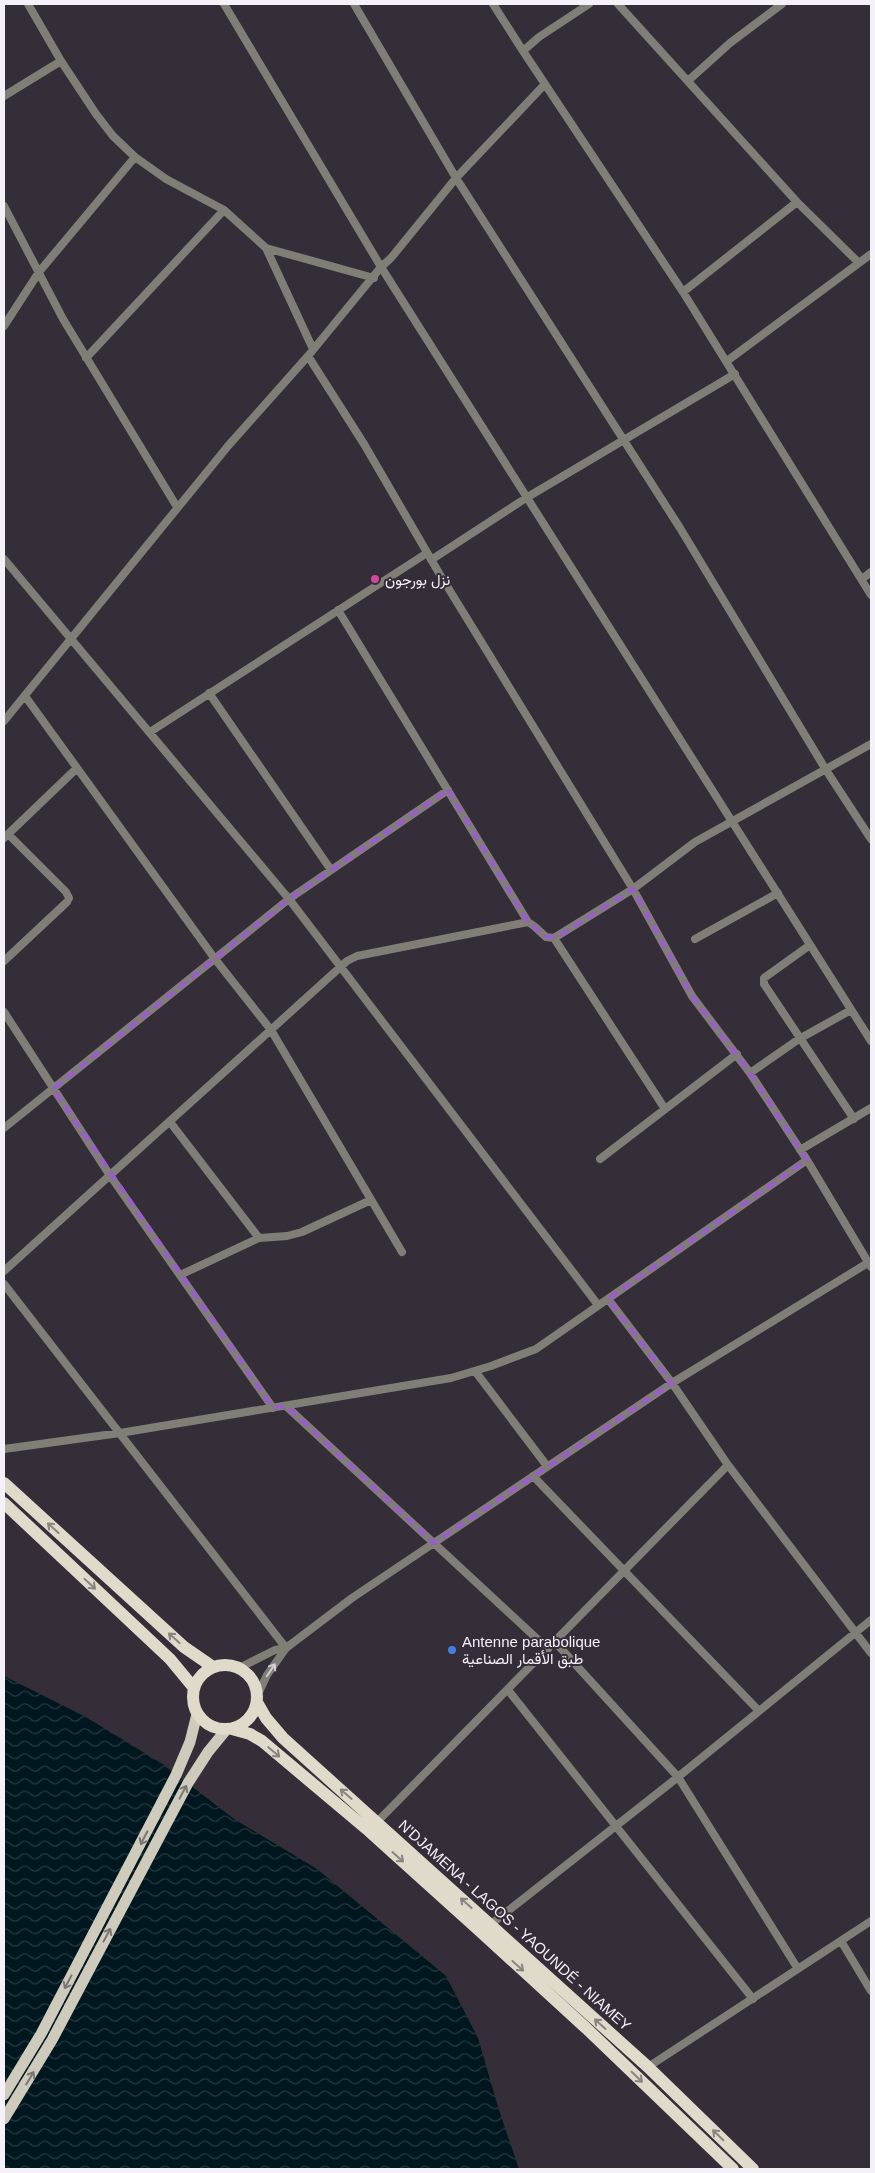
<svg xmlns="http://www.w3.org/2000/svg" width="875" height="2173" font-family="Arial,Vazirmatn,sans-serif">
	<defs>
		<pattern id="water-waves" width="16" height="10" patternUnits="userSpaceOnUse" patternTransform="scale(1.25)"><rect width="16" height="10" fill="#001720"/><path d="M0 5q4-4 8 0t8 0" fill="none" stroke="#263941"/></pattern>
	</defs>
	<rect width="100%" height="100%" fill="#352d38"/>
	<path fill="url(#water-waves)" d="M4 1676 86 1717 164 1765 234 1819 317 1869 446 1976 478 2038 498 2107 519 2169H4Z"/>
	<g fill="none" stroke-linecap="round" stroke-linejoin="round">
		<path stroke="#807e76" stroke-width="8" d="M28 4 61 61 96 114 113 136 135 157 166 179 224 210 266 248 313 349
			M224 4 381 267 871 1041
			M354 4 456 178 680 528 826 770 871 839
			M493 4 523 51 683 292 871 595
			M618 4 797 202 859 263
			M523 51 539 37 589 4
			M689 80 730 43 782 4
			M4 96 61 61
			M4 206 63 319 177 507
			M266 248 374 278
			M683 292 797 202
			M4 326 39 272 135 157
			M308 356 364 444 439 573 633 889 692 996 750 1073 807 1160 871 1267
			M86 358 224 210
			M727 361 871 254
			M4 559 289 899 598 1305
			M431 560 526 498 735 374
			M862 579 871 572
			M338 610 528 922 534 926 546 937 554 938 633 889 695 842 871 744
			M209 693 331 870
			M25 696 215 959 271 1030 402 1252
			M4 721 228 446 308 356 381 267 391 258 456 178 545 84
			M150 732 427 553
			M4 838 77 768
			M554 938 665 1109
			M695 939 778 893
			M810 945 764 978V984L854 1119
			M4 961 67 902 69 898 66 892 8 834
			M4 1012 109 1174 273 1408
			M750 1073 799 1039 851 1010
			M170 1122 259 1238
			M4 1128 289 899 448 790
			M800 1150 871 1108
			M600 1159 737 1054
			M4 1271 347 961 357 956 528 922
			M180 1275 259 1238 287 1236 302 1232 371 1200
			M4 1284 286 1648
			M475 1371 547 1466
			M286 1406 548 1649
			M4 1449 120 1433 451 1378 491 1366 536 1349 807 1160
			M728 1465 871 1653
			M533 1476 759 1711
			M555 1642 678 1777 798 1969
			M239 1668 275 1650 286 1648
			M508 1690 753 1999
			M258 1694 267 1675 286 1648 352 1598 672 1383 871 1261
			M377 1822 728 1465 672 1383 608 1299
			M490 1925 678 1777 871 1620
			M841 1941 871 1991
			M648 2067 871 1921"/>
		<path stroke="#cfcbbc" stroke-width="11" d="M4 2095 41 2034 176 1775 190 1742 197 1714
			M4 2119 52 2040 188 1783 208 1752 226 1730"/>
		<path stroke="#dfdaca" stroke-width="12" d="M4 1483 184 1647 213 1667
			M4 1503 170 1659 194 1688
			M193 1697a32 32 0 1 1 64 0a32 32 0 1 1-64 0Z
			M258 1704 266 1718 283 1738 648 2067 753 2169
			M232 1729 250 1734 262 1741 369 1831 481 1932 586 2028 733 2169"/>
	</g>
	<defs><path id="oneway-shaft" d="M-6 0H5M1.5-3L5.5 0L1.5 3" fill="none" stroke-width="1.6" stroke-linecap="round" stroke-linejoin="round" transform="scale(1.25)"/></defs>
	<g stroke="#8a8481">
		<use href="#oneway-shaft" transform="translate(53 1528) rotate(-138)"/>
		<use href="#oneway-shaft" transform="translate(90 1584) rotate(43)"/>
		<use href="#oneway-shaft" transform="translate(174 1638) rotate(-138)"/>
		<use href="#oneway-shaft" transform="translate(274 1752) rotate(40)"/>
		<use href="#oneway-shaft" transform="translate(346 1794) rotate(-139)"/>
		<use href="#oneway-shaft" transform="translate(398 1857) rotate(42)"/>
		<use href="#oneway-shaft" transform="translate(466 1903) rotate(-138)"/>
		<use href="#oneway-shaft" transform="translate(518 1966) rotate(42)"/>
		<use href="#oneway-shaft" transform="translate(600 2024) rotate(-138)"/>
		<use href="#oneway-shaft" transform="translate(637 2077) rotate(44)"/>
		<use href="#oneway-shaft" transform="translate(718 2135) rotate(-136)"/>
	</g>
	<use stroke="#d3ced1" href="#oneway-shaft" transform="translate(271 1670) rotate(-56)"/>
	<g stroke="#7a7473">
		<use href="#oneway-shaft" transform="translate(183 1792) rotate(-62)"/>
		<use href="#oneway-shaft" transform="translate(144 1838) rotate(117)"/>
		<use href="#oneway-shaft" transform="translate(107 1935) rotate(-62)"/>
		<use href="#oneway-shaft" transform="translate(68 1982) rotate(118)"/>
		<use href="#oneway-shaft" transform="translate(30 2078) rotate(-59)"/>
	</g>
	<path fill="none" stroke="#9a5dcd" stroke-width="4" stroke-dasharray="10 6" stroke-linejoin="round" d="M448 790 528 922 546 937 559 936 633 889 692 996 750 1073 807 1160 608 1299 672 1383 434 1543 286 1406 273 1408 53 1089 289 899Z"/>
	<circle fill="#d1479c" stroke="#352d38" stroke-width="2" cx="375" cy="579" r="5"/>
	<circle fill="#3f7fe0" stroke="#352d38" stroke-width="2" cx="452" cy="1650" r="5"/>
	<g text-anchor="middle" dominant-baseline="central" stroke-width="4" stroke-linejoin="round" paint-order="stroke">
		<g font-size="15" fill="#f6f0f8" stroke="#352d38" text-anchor="start">
			<text x="385" y="579">نزل بورجون</text>
			<text x="462" y="1641">Antenne parabolique<tspan x="462" dy="17">طبق الأقمار الصناعية</tspan></text>
		</g>
		<g font-size="15" fill="#f6f0f8" stroke="#352d38">
			<text transform="translate(515 1925) rotate(42)">N'DJAMENA - LAGOS - YAOUNDÉ - NIAMEY</text>
		</g>
	</g>
	<rect width="875" height="2173" fill="none" stroke="#f6f0f8" stroke-width="10"/>
</svg>
